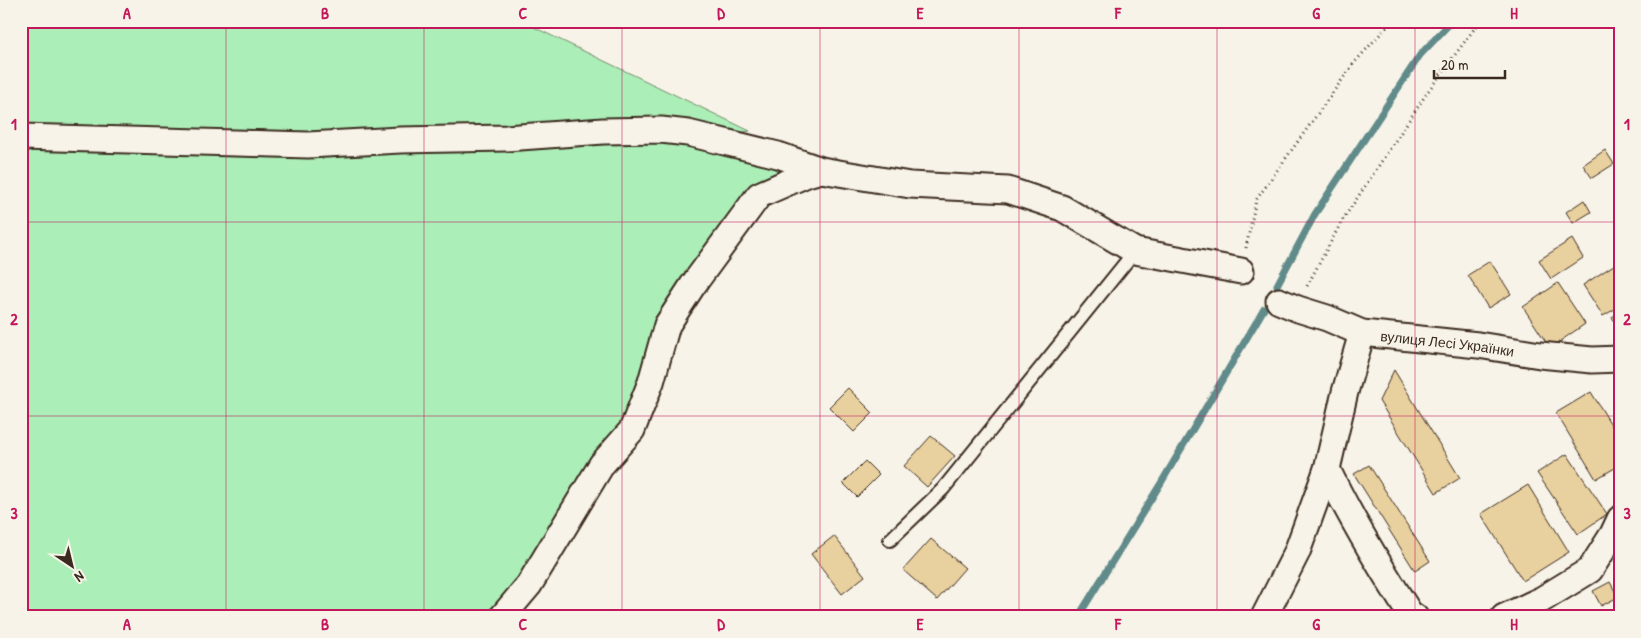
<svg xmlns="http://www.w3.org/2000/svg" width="1641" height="638" font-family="'Patrick Hand',sans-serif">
	<rect width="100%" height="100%" fill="#f7f3e8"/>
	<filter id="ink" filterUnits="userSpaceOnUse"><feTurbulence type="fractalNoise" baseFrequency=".02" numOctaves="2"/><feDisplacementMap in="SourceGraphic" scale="10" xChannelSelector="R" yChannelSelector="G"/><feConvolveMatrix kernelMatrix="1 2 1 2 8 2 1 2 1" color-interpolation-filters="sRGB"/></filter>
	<g filter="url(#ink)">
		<path fill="#aceeb8" stroke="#748c6b" d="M21 21H521L750 131 707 137 821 170 759 195 693 285 651 382 502 617H21Z"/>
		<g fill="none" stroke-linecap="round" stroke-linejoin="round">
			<path stroke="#618b8a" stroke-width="7" d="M1277 285 1315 214 1420 55 1452 21
				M1078 617 1161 483 1264 309"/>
		</g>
		<path fill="#e9d09f" stroke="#3b2a1e" d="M1605 150 1614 164 1592 178 1583 165Z
			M1584 200 1591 212 1573 223 1566 212Z
			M1572 239 1583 258 1551 279 1539 260Z
			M1490 261 1511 294 1488 308 1468 275Z
			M1620 261V306L1603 316 1583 285Z
			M1558 283 1585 324 1550 348 1523 307Z
			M1620 312V330L1612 317Z
			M1394 370 1460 478 1436 493 1379 401Z
			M848 388 873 413 854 432 829 407Z
			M1591 392 1620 439V465L1596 479 1556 413Z
			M931 436 955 456 927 487 904 466Z
			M1567 454 1607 514 1578 534 1537 473Z
			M865 461 879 475 857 497 843 483Z
			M1369 465 1430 561 1415 571 1354 474Z
			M1528 485 1569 552 1523 581 1481 514Z
			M834 536 865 576 842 594 811 554Z
			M931 539 965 568 937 600 903 570Z
			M1610 582 1618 597 1601 606 1593 591Z"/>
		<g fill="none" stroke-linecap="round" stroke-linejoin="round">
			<g stroke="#3b2a1e" stroke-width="16">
				<path id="service" d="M890 540 943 489 1135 251"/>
			</g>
			<g stroke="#3b2a1e" stroke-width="29">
				<g id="minor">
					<path d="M21 137 308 145 400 140 506 138 603 131 661 130 688 133 778 155 821 170"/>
					<path id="s1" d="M1279 301 1298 309 1327 318 1362 333 1478 345 1540 355 1592 360 1620 359"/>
					<path d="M1327 469C1351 519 1380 567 1410 614L1415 617"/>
					<path d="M502 617 529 585 602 464 632 430 651 382 667 325 693 285 759 195 807 174 821 170 910 185 1008 190 1062 208 1135 251 1241 271"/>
					<path d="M1264 617 1297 552 1327 469 1345 392 1362 333"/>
					<path d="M1504 617 1541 600 1590 570 1613 534 1620 519"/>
				</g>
			</g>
			<path stroke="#3b2a1e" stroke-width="3" stroke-dasharray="1 4" stroke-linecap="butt" d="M1246 248 1256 200 1354 63 1392 21
				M1307 286 1342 221 1429 90 1480 21"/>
			<use href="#service" stroke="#f7f3e8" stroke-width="12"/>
			<use href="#minor" stroke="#f7f3e8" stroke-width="25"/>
		</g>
	</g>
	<path fill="none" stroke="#c2185b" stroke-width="1" stroke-opacity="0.55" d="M226 21V617M424 21V617M622 21V617M820 21V617M1019 21V617M1217 21V617M1415 21V617M21 222H1620M21 416H1620"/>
	<g text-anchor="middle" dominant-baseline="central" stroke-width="5" stroke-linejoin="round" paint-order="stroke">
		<g font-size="14" fill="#3b2a1e" stroke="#f7f3e8">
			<text stroke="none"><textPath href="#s1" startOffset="175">вулиця Лесі Українки</textPath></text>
		</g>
	</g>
	<rect width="1641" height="638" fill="none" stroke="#f7f3e8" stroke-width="55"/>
	<g transform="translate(72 566) rotate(145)" stroke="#f7f3e8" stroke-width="4" paint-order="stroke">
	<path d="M0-4L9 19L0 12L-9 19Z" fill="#3b2a1e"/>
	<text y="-8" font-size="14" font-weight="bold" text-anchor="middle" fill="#3b2a1e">N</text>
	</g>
	<path d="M1434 70v8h71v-8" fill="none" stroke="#3b2a1e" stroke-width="2.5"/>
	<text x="1441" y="70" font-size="15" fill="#3b2a1e" stroke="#f7f3e8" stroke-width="4" paint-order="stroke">20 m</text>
	<rect x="28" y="28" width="1586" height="582" fill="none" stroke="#c2185b" stroke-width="2"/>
	<g font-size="16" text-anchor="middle" font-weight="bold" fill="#c2185b">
		<text x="127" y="19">A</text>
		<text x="325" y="19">B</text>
		<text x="523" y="19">C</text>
		<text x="721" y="19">D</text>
		<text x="920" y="19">E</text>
		<text x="1118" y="19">F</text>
		<text x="1316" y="19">G</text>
		<text x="1514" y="19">H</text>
		<text x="14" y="130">1</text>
		<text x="1627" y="130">1</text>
		<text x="14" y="325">2</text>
		<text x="1627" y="325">2</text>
		<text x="14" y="519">3</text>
		<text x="1627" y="519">3</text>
		<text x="127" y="630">A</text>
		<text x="325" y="630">B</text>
		<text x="523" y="630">C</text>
		<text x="721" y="630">D</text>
		<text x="920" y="630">E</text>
		<text x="1118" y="630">F</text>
		<text x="1316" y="630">G</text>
		<text x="1514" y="630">H</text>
	</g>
</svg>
